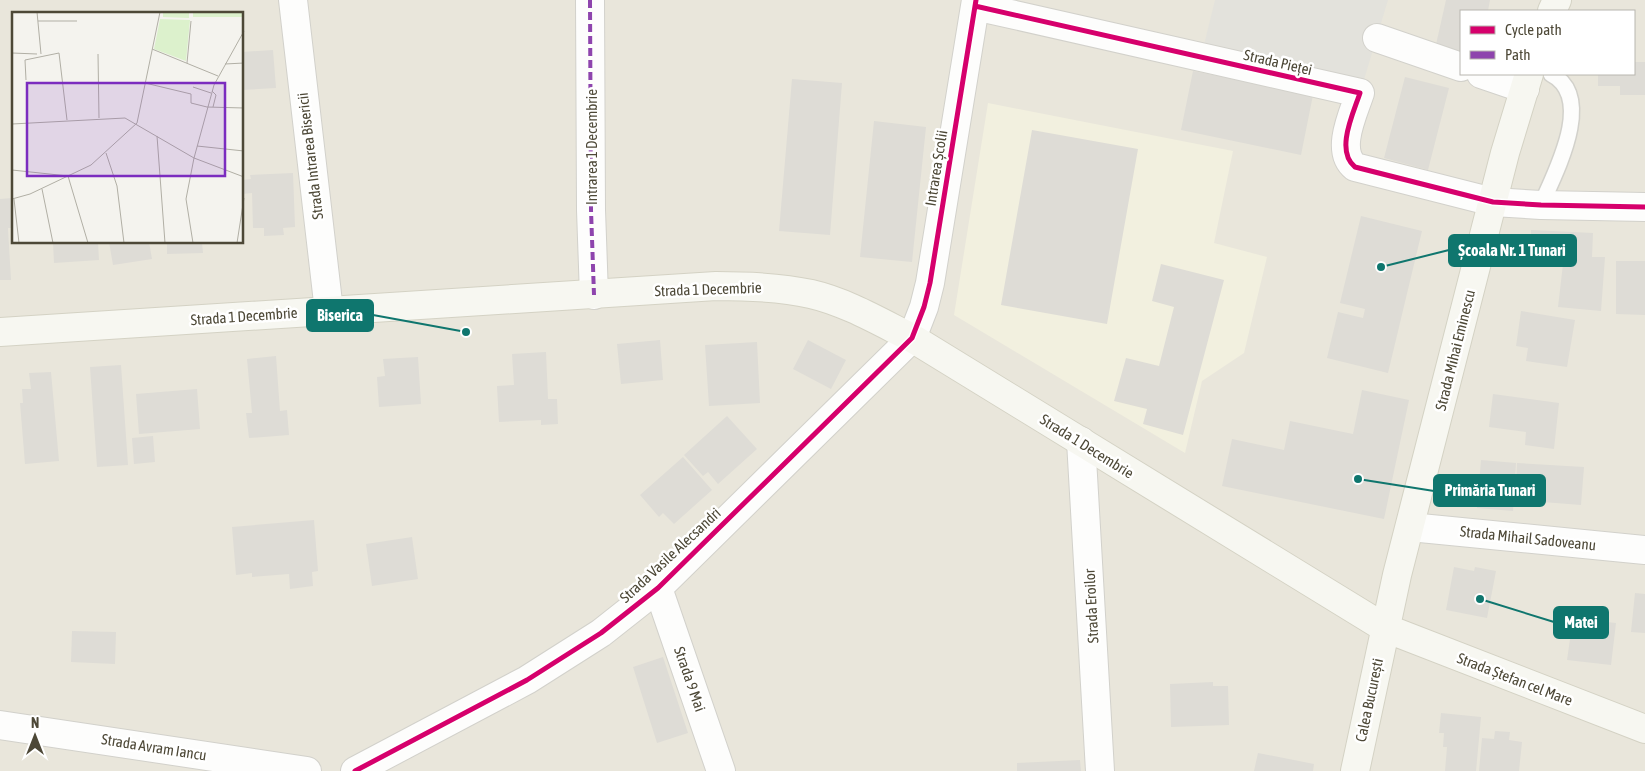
<svg xmlns="http://www.w3.org/2000/svg" width="1645" height="771" font-family="'Asap Condensed',sans-serif">
	<rect width="100%" height="100%" fill="#f4f3ee"/>
	<path fill="#e9e6db" fill-rule="evenodd" d="M0 0H1645V771H0ZM1461 11H1634V74H1461ZM14 14H242V242H14Z"/>
	<path fill="#f2f0df" d="M988 103 1233 151 1214 243 1267 257 1244 353 1202 381 1185 453 954 315Z"/>
	<path fill="#e3e2dc" d="M1215 0H1388L1360 93 1201 57Z"/>
	<path fill="#dedcd6" d="M1446 0H1490L1488 11H1461V55L1435 49Z
		M273 50 276 88 242 90V52Z
		M1634 62H1645V95H1620V86H1598V74H1634Z
		M1193 71 1313 95 1301 155 1181 130Z
		M1405 77 1449 88 1428 170 1384 158Z
		M792 79 842 83 830 235 779 231Z
		M874 121 926 127 912 262 860 257Z
		M1032 130 1138 149 1107 324 1001 305Z
		M293 173 295 227 283 228 284 235 264 236V228H253L252 193 242 194V180L251 179 250 175Z
		M12 198 13 228H8L11 280H0V199Z
		M1361 216 1422 231 1388 373 1327 358 1338 312 1363 318 1365 309 1340 303Z
		M1531 230 1593 233 1592 257H1605L1601 311 1558 307 1563 264 1515 262 1517 236 1531 234Z
		M53 242H98L99 260 54 263Z
		M109 242H149L152 259 113 265Z
		M167 242H202L203 253 167 254Z
		M1616 261H1645V315L1616 314Z
		M1161 264 1224 280 1183 435 1143 424 1147 409 1114 401 1126 358 1159 366 1174 307 1152 301Z
		M1521 311 1575 320 1567 367 1526 361 1528 348 1516 346Z
		M660 340 663 380 621 384 617 344Z
		M808 340 846 360 831 389 793 369Z
		M757 342 760 403 709 406 705 345Z
		M546 352 548 399H557L558 424 541 425V420L499 422 497 386 514 385 512 354Z
		M276 356 280 411 287 410 289 435 249 438 246 413H252L247 359Z
		M418 357 421 404 379 407 377 377 385 376 383 359Z
		M121 365 128 465 97 467 90 367Z
		M51 372 59 461 25 464 20 403H23L22 389H31L29 373Z
		M197 389 200 429 139 434 136 394Z
		M1362 390 1409 400 1384 519 1222 486 1232 439 1284 450 1290 421 1353 434Z
		M1493 394 1559 403 1554 449 1525 445 1526 432 1489 427Z
		M727 416 757 449 718 484 708 472 703 476 684 455Z
		M153 436 155 462 134 464 132 438Z
		M683 457 712 490 674 524 663 513 659 517 640 495Z
		M1481 460 1516 463 1513 511 1477 508Z
		M1517 463 1584 467 1581 505 1530 501 1531 489 1516 488Z
		M314 520 318 571 312 572 313 586 290 589 289 574 252 577V573L236 575 232 527Z
		M412 537 418 579 372 586 366 544Z
		M1454 567 1474 571 1475 567 1496 571 1487 618 1446 610Z
		M1635 593 1645 594V633L1631 632Z
		M1573 618 1616 623 1611 665 1567 660Z
		M72 631 116 632 115 664 71 662Z
		M663 657 688 733 657 743 633 667Z
		M1213 682V686H1228L1229 725 1171 727 1170 684Z
		M1441 713 1481 717 1476 771H1445L1447 747H1443L1444 733H1439Z
		M1495 731 1510 732 1509 740 1522 742 1519 771H1479L1482 738 1494 739Z
		M1258 753 1314 764 1313 771H1254Z
		M1080 760 1081 771H1017V763Z"/>
	<g fill="none" stroke-linecap="round" stroke-linejoin="round">
		<g stroke="#d2d1cb" stroke-width="18">
			<path id="service" d="M1541 205C1555 173 1596 97 1551 74"/>
		</g>
		<g stroke="#d2d1cb" stroke-width="30">
			<path id="minor" d="M293 0 329 311
				M590 0 591 210 594 295
				M975 6 1360 93C1353 114 1335 151 1355 167L1493 202 1541 205 1645 207
				M1377 38 1461 67
				M1481 74 1525 89
				M1081 441 1100 771
				M1410 527 1645 550
				M658 588 721 771
				M0 725 307 771
				M355 771 527 680 601 633 658 588 912 338 924 307 930 283 976 0"/>
		</g>
		<g stroke="#d4d2c4" stroke-width="30">
			<path id="secondary" d="M1552 11 1557 0
				M0 332 716 286C748 286 780 287 811 294 846 302 880 322 912 338L1385 628 1645 729
				M1355 771 1397 575 1505 153 1529 74"/>
		</g>
		<use href="#service" stroke="#fdfdfc" stroke-width="15"/>
		<use href="#minor" stroke="#fdfdfc" stroke-width="28"/>
		<use href="#secondary" stroke="#f7f7f1" stroke-width="28"/>
		<path stroke="#8e44ad" stroke-width="4" stroke-dasharray="8 4" stroke-linecap="butt" d="M590 0 591 210 594 295"/>
		<g stroke="#fff" stroke-width="8">
			<path id="cycleway" d="M975 6 1360 93C1353 114 1335 151 1355 167L1493 202 1541 205 1645 207
				M355 771 527 680 601 633 658 588 912 338 924 307 930 283 976 0"/>
		</g>
		<use href="#cycleway" stroke="#d6006c" stroke-width="5"/>
	</g>
	<g text-anchor="middle" dominant-baseline="central" stroke-width="5" stroke-linejoin="round" paint-order="stroke">
		<g font-size="15" fill="#4d4837" stroke="#fff">
			<text transform="translate(1278 62) rotate(13)">Strada Pieței</text>
			<text transform="translate(591 147) rotate(-90)">Intrarea 1 Decembrie</text>
			<text transform="translate(310 156) rotate(-97)">Strada Intrarea Bisericii</text>
			<text transform="translate(936 168) rotate(-81)">Intrarea Școlii</text>
			<text transform="translate(708 289) rotate(-2)">Strada 1 Decembrie</text>
			<text transform="translate(244 316) rotate(-4)">Strada 1 Decembrie</text>
			<text transform="translate(1455 350) rotate(-76)">Strada Mihai Eminescu</text>
			<text transform="translate(1087 446) rotate(32)">Strada 1 Decembrie</text>
			<text transform="translate(1528 538) rotate(6)">Strada Mihail Sadoveanu</text>
			<text transform="translate(670 555) rotate(-43)">Strada Vasile Alecsandri</text>
			<text transform="translate(1091 606) rotate(-93)">Strada Eroilor</text>
			<text transform="translate(690 679) rotate(71)">Strada 9 Mai</text>
			<text transform="translate(1515 679) rotate(21)">Strada Ștefan cel Mare</text>
			<text transform="translate(1369 700) rotate(-78)">Calea București</text>
			<text transform="translate(154 747) rotate(9)">Strada Avram Iancu</text>
		</g>
	</g>
	<g transform="translate(12 12)">
		<rect width="231" height="231" fill="#f4f3ee"/>
		<path d="M151 0H177V6L151 5ZM181 0H231V5H181ZM148 7 178 8 174 49 142 37Z" fill="#dcf1cc"/>
		<path fill="none" stroke="#b1afa5" stroke-width="1" d="M25 0 29 42M26 9H65M140 37 206 64M0 41 25 42M86 42 87 106M175 51 179 9M213 52 232 51M14 68 13 48 47 41 55 108M133 71 179 82V91L195 95 232 96M181 75 199 81M200 79 204 83 201 95M0 112 113 106 182 146 232 165M145 124 153 231M185 134 232 139M94 141 105 174 112 231M0 158 56 164 76 231M30 177 41 231M0 187 18 182 79 153 125 111 148 0M2 187 7 231M181 231 174 187 182 146 202 73 232 19M225 231 232 186"/>
		<path fill="#7b2cbf" fill-opacity="0.15" stroke="#7b2cbf" stroke-width="2.5" d="M15 71H213V164H15Z"/>
		<rect width="231" height="231" fill="none" stroke="#4d4837" stroke-width="2.5"/>
	</g>
	<path fill="none" stroke="#0f766e" stroke-width="2" d="M1381 267L1449 250M466 332L373 315M1358 479L1434 491M1480 599L1554 622"/>
	<g fill="#0f766e" stroke="#fff" stroke-width="2">
		<circle cx="1381" cy="267" r="5"/>
		<circle cx="466" cy="332" r="5"/>
		<circle cx="1358" cy="479" r="5"/>
		<circle cx="1480" cy="599" r="5"/>
	</g>
	<g fill="#0f766e" stroke="#0f766e" stroke-width="2">
		<rect x="1449" y="235" width="127" height="31" rx="5"/>
		<rect x="307" y="300" width="66" height="31" rx="5"/>
		<rect x="1434" y="475" width="111" height="31" rx="5"/>
		<rect x="1554" y="607" width="54" height="31" rx="5"/>
	</g>
	<g font-size="16" text-anchor="middle" font-weight="bold" fill="#fff">
		<text x="1512" y="256">Școala Nr. 1 Tunari</text>
		<text x="340" y="321">Biserica</text>
		<text x="1490" y="496">Primăria Tunari</text>
		<text x="1581" y="628">Matei</text>
	</g>
	<rect x="1460" y="10" width="175" height="65" fill="#ffffff" stroke="#b8b6af"/>
	<rect x="1470" y="26" width="25" height="8" fill="#d6006c" stroke="#b8b6af"/>
	<text x="1505" y="35" font-size="15" fill="#4d4837">Cycle path</text>
	<rect x="1470" y="51" width="25" height="8" fill="#8e44ad" stroke="#b8b6af"/>
	<text x="1505" y="60" font-size="15" fill="#4d4837">Path</text>
	<g transform="translate(35 736)" stroke="#ffffff" stroke-width="4" paint-order="stroke">
	<path d="M0-4L9 19L0 12L-9 19Z" fill="#4d4837"/>
	<text y="-8" font-size="14" font-weight="bold" text-anchor="middle" fill="#4d4837">N</text>
	</g>
</svg>
